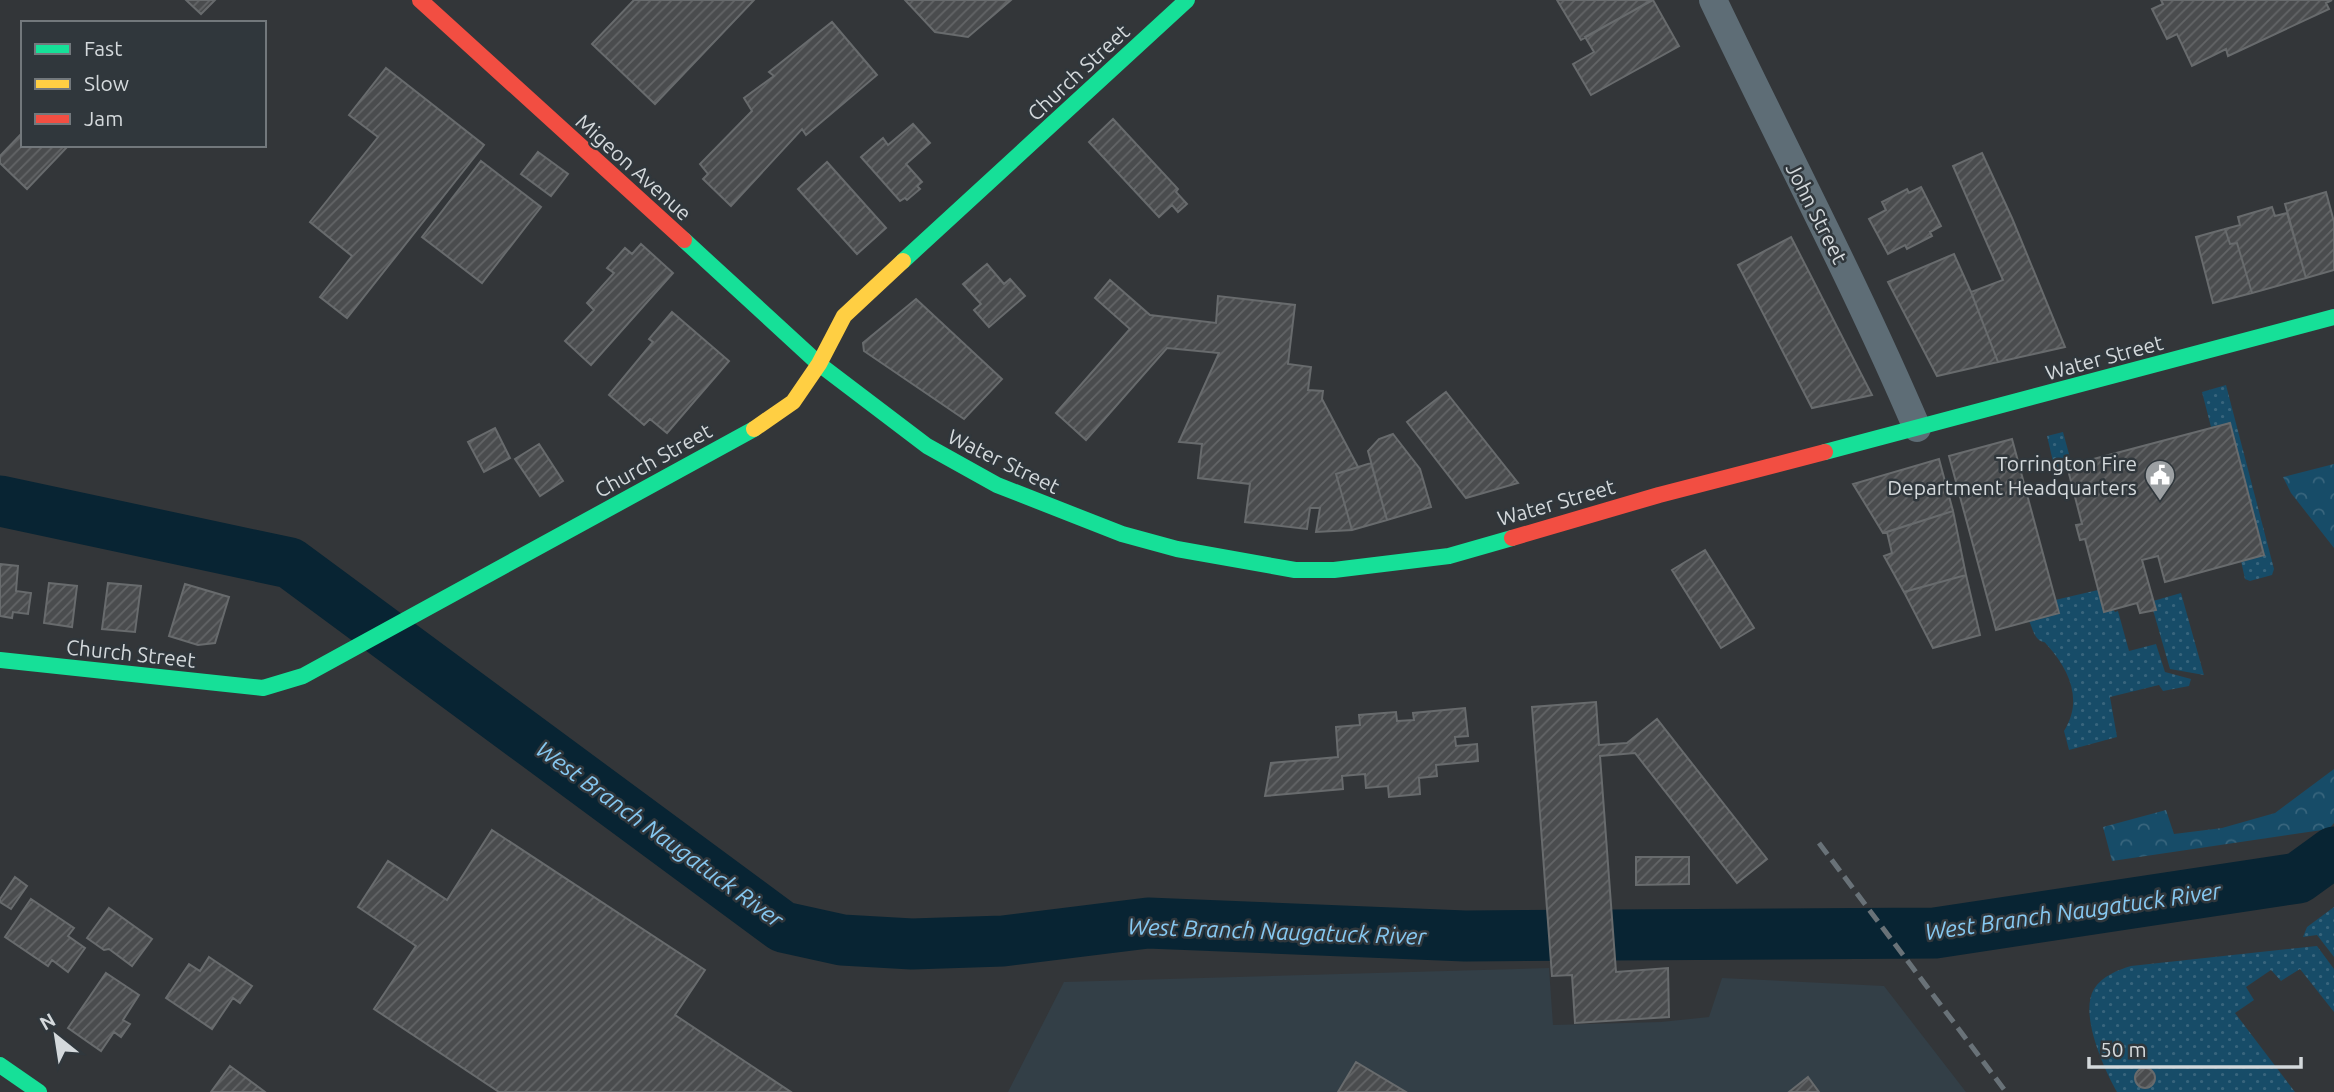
<svg xmlns="http://www.w3.org/2000/svg" width="2334" height="1092" font-family="Ubuntu,sans-serif">
	<defs>
		<pattern id="green-dots" width="8" height="8" patternUnits="userSpaceOnUse" patternTransform="scale(1.75)"><rect width="8" height="8" fill="#174c68"/><path d="M2 2h.1M6 6h.1" fill="none" stroke="#38657d" stroke-width="1.8" stroke-linecap="round"/></pattern>
		<pattern id="forest-crowns" width="20" height="18" patternUnits="userSpaceOnUse" patternTransform="scale(1.75)"><rect width="20" height="18" fill="#174c68"/><path d="M2 6a3 3 0 1 1 6 0M12 15a3 3 0 1 1 6 0" fill="none" stroke="#38657d"/></pattern>
		<pattern id="building-hatch" width="6" height="6" patternUnits="userSpaceOnUse" patternTransform="scale(1.75)"><rect width="6" height="6" fill="#4a4c4e"/><path d="M-1 1l2-2M0 6l6-6M5 7l2-2" fill="none" stroke="#636567"/></pattern>
	</defs>
	<rect width="100%" height="100%" fill="#333639"/>
	<path fill="#333f47" d="M1549 968 1553 1025 1661 1022 1709 1017 1722 978 1884 986 1966 1092H1008L1064 982Z"/>
	<path fill="url(#green-dots)" d="M2226 385 2274 569 2272 575 2250 581 2245 579 2241 561 2264 555 2230 423 2211 427 2202 392Z
		M2063 432 2072 465 2055 470 2047 436Z
		M2098 590 2115 612 2118 611 2129 651 2156 644 2165 672 2191 679 2189 686 2163 691 2159 685 2110 697 2117 737 2069 750 2064 731C2083 701 2070 671 2048 646 2043 640 2046 644 2039 640 2034 636 2032 627 2029 621L2055 600Z
		M2181 593 2204 675 2170 669 2153 610V601Z
		M2334 907V957L2317 935 2303 937 2307 927Z
		M2317 946 2334 969V1012L2300 969 2281 981 2271 970 2246 987 2254 1000 2235 1013 2295 1092H2117C2104 1069 2079 1014 2094 989 2102 976 2118 970 2131 966Z"/>
	<path fill="url(#forest-crowns)" d="M2334 464V548L2291 493 2283 477Z
		M2334 769V823L2329 829 2112 861 2103 827 2166 810 2174 834 2222 828 2275 813Z"/>
	<g fill="none" stroke-linecap="round" stroke-linejoin="round">
		<path stroke="#082433" stroke-width="51" d="M0 501 290 563 783 927 842 940 912 944 1003 941 1148 923 1465 936 1935 933 2298 878 2334 852"/>
	</g>
	<path fill="url(#building-hatch)" stroke="#686b6d" stroke-width="2" d="M186 0H215L201 14Z
		M634 0H754L655 104 592 44Z
		M905 0H1011L968 37 935 32Z
		M1557 0H1652L1581 40Z
		M1653 0 1679 46 1591 95 1573 64 1594 52 1585 37Z
		M2161 0H2332L2326 3 2329 9 2228 56 2226 49 2192 66 2177 34 2167 39 2152 9 2163 4Z
		M832 22 877 75 806 135 802 129 731 206 703 179 708 174 700 164 752 111 744 98 774 76 769 72Z
		M386 68 484 145 347 318 320 297 352 256 310 222 378 137 349 115Z
		M1113 119 1178 189 1176 192 1187 204 1178 212 1172 205 1159 217 1089 142Z
		M913 124 930 143 906 164 922 182 917 186 920 189 907 200 905 198 900 201 861 157 883 138 888 145Z
		M23 132V145H69L27 189 0 163V156Z
		M538 152 568 174 551 196 521 174Z
		M1982 153 2012 218 2065 347 1998 362 1971 292 2003 280 1953 166Z
		M481 161 541 207 482 283 422 237Z
		M827 162 886 228 857 254 798 189Z
		M1921 187 1941 226 1930 232 1932 236 1907 249 1905 245 1888 254 1869 219 1886 210 1882 202 1907 189 1909 193Z
		M2326 192 2334 222V270L2306 278 2285 204Z
		M2272 207 2275 216 2287 213 2306 278 2252 293 2237 243 2230 244 2225 229 2240 225 2238 217Z
		M2225 229 2230 244 2237 243 2252 293 2213 303 2196 237Z
		M1791 237 1872 395 1812 408 1738 265Z
		M641 244 673 273 591 365 565 341 594 310 587 303 614 273 607 268 625 248 632 254Z
		M1954 254 1971 292 1998 362 1937 376 1888 282Z
		M987 264 1004 284 1010 279 1025 296 989 327 974 310 981 304 963 284Z
		M1110 280 1150 315 1216 323 1218 296 1295 305 1288 364 1311 367 1308 390 1323 391 1322 399 1358 467 1336 474 1352 530 1316 532 1320 508H1310L1307 529 1245 522 1250 484 1198 478 1202 444 1179 442 1219 353 1167 348 1086 440 1056 413 1130 329 1095 298Z
		M916 299 1002 379 964 419 864 351 863 343Z
		M672 312 729 361 667 433 650 419 644 425 609 395 653 342 649 339Z
		M1446 392 1518 483 1466 498 1407 422Z
		M2230 423 2264 555 2165 582 2158 556 2142 560 2156 610 2140 613 2137 603 2104 612 2085 539 2080 540 2076 525 2082 524 2067 466Z
		M495 428 510 458 484 472 468 442Z
		M1393 434 1420 469 1431 507 1387 520 1368 451 1379 439Z
		M2012 439 2059 613 1996 630 1949 456Z
		M539 444 563 481 540 496 515 459Z
		M1939 459 1953 511 1883 533 1853 484Z
		M1371 463 1387 520 1352 530 1336 474Z
		M1953 511 1966 575 1904 592 1884 556 1892 553 1887 532Z
		M1705 550 1754 628 1721 648 1672 570Z
		M0 564 18 566 16 591 31 593 28 614 13 612 12 618 0 616Z
		M1966 575 1980 635 1933 648 1904 592Z
		M49 583 77 586 72 627 44 623Z
		M108 583 141 586 135 632 102 629Z
		M185 584 229 597 215 643 198 645 169 636Z
		M1596 702 1599 745 1627 743 1657 719 1767 859 1737 883 1635 753 1600 756 1616 972 1668 968 1669 1017 1575 1023 1572 975 1552 976 1532 707Z
		M1465 708 1468 736 1455 737 1456 746 1477 744 1478 761 1436 765 1437 776 1419 778 1420 794 1389 797 1388 786 1366 788 1365 774 1342 776 1343 789 1265 796 1271 763 1338 757 1336 727 1360 725 1359 715 1396 712 1397 721 1414 720 1413 713Z
		M492 830 705 970 675 1015 791 1092H499L374 1009 416 946 358 907 388 861 447 900Z
		M1636 857H1689V884L1636 885Z
		M15 877 27 886 11 909 0 902V899Z
		M31 899 74 928 68 936 85 948 68 972 52 960 48 966 5 937Z
		M109 908 152 939 132 966 109 949 104 950 87 938Z
		M209 957 252 986 240 1003 233 998 212 1029 166 998 189 964 200 971Z
		M106 973 139 995 123 1020 130 1024 121 1037 114 1032 101 1051 68 1028Z
		M1356 1062 1406 1092H1338Z
		M230 1066 265 1092H211Z
		M2135 1078a10 10 0 1 1 20 0a10 10 0 1 1-20 0Z
		M1808 1077 1819 1092H1789Z"/>
	<g fill="none" stroke-linecap="round" stroke-linejoin="round">
		<path stroke="#5e6d76" stroke-width="28" d="M1713 0C1781 143 1855 283 1917 428"/>
		<path stroke="#16e098" stroke-width="16" d="M684 240 819 364 927 446 997 485 1122 534 1177 549 1295 570H1334L1449 556 1512 538
			M903 261 1187 0
			M1825 452 2334 317
			M0 660 263 688 303 676 754 429
			M0 1065 39 1092"/>
		<path stroke="#ffcf43" stroke-width="16" d="M754 429 793 402 819 364 844 316 903 261"/>
		<path stroke="#f24e42" stroke-width="16" d="M420 0 684 240
			M1512 538 1659 495 1825 452"/>
		<path stroke="#697278" stroke-width="5" stroke-dasharray="14 7" stroke-linecap="butt" d="M1819 843 2006 1092"/>
	</g>
	<defs>
		<g id="civic-pin" transform="scale(1.575)"><path d="M0 17L-7.5 6A9.5 9.5 0 1 1 7.5 6Z" fill="#9ca0a3" stroke="#30373c"/><path d="M-.6-6.5H3V-4.5H.6V-3L4-1V1h2V6H-6V1h2V-1L-.6-3ZM-1.2 2.5V6h2.4V2.5Z" fill="#fff"/></g>
	</defs>
	<g fill-rule="evenodd">
		<use href="#civic-pin" x="2160" y="475"/>
	</g>
	<g text-anchor="middle" dominant-baseline="central" stroke-width="5" stroke-linejoin="round" paint-order="stroke">
		<g font-size="21" fill="#d4d9dc" stroke="#30373c">
			<text transform="translate(1078 72) rotate(-43)">Church Street</text>
			<text transform="translate(634 167) rotate(42)">Migeon Avenue</text>
			<text transform="translate(1817 213) rotate(63)">John Street</text>
			<text transform="translate(2104 357) rotate(-15)">Water Street</text>
			<text transform="translate(653 460) rotate(-29)">Church Street</text>
			<text transform="translate(1004 461) rotate(26)">Water Street</text>
			<text transform="translate(1556 502) rotate(-16)">Water Street</text>
			<text transform="translate(131 653) rotate(6)">Church Street</text>
		</g>
		<g font-size="21" fill="#d4d9dc" stroke="#30373c" text-anchor="end">
			<text x="2137" y="463">Torrington Fire<tspan x="2137" dy="24">Department Headquarters</tspan></text>
		</g>
		<g font-size="23" font-style="italic" fill="#86c8f1" stroke="#30373c">
			<text transform="translate(660 834) rotate(36)">West Branch Naugatuck River</text>
			<text transform="translate(2073 911) rotate(-8)">West Branch Naugatuck River</text>
			<text transform="translate(1277 931) rotate(2)">West Branch Naugatuck River</text>
		</g>
	</g>
	<rect x="21" y="21" width="245" height="126" fill="#30373c" stroke="#72787c" stroke-width="2"/>
	<rect x="35" y="44" width="35" height="10" fill="#16e098" stroke="#72787c" stroke-width="2"/>
	<text x="84" y="56" font-size="21" fill="#d4d9dc">Fast</text>
	<rect x="35" y="79" width="35" height="10" fill="#ffcf43" stroke="#72787c" stroke-width="2"/>
	<text x="84" y="91" font-size="21" fill="#d4d9dc">Slow</text>
	<rect x="35" y="114" width="35" height="10" fill="#f24e42" stroke="#72787c" stroke-width="2"/>
	<text x="84" y="126" font-size="21" fill="#d4d9dc">Jam</text>
	<g transform="translate(56 1036) rotate(330)" stroke="#30373c" stroke-width="5" paint-order="stroke">
	<path d="M0-5L12 26L0 18L-12 26Z" fill="#d4d9dc"/>
	<text y="-10" font-size="19" font-weight="bold" text-anchor="middle" fill="#d4d9dc">N</text>
	</g>
	<path d="M2089 1057v10h212v-10" fill="none" stroke="#d4d9dc" stroke-width="3.5"/>
	<text x="2100" y="1057" font-size="21" fill="#d4d9dc" stroke="#30373c" stroke-width="5" paint-order="stroke">50 m</text>
</svg>
